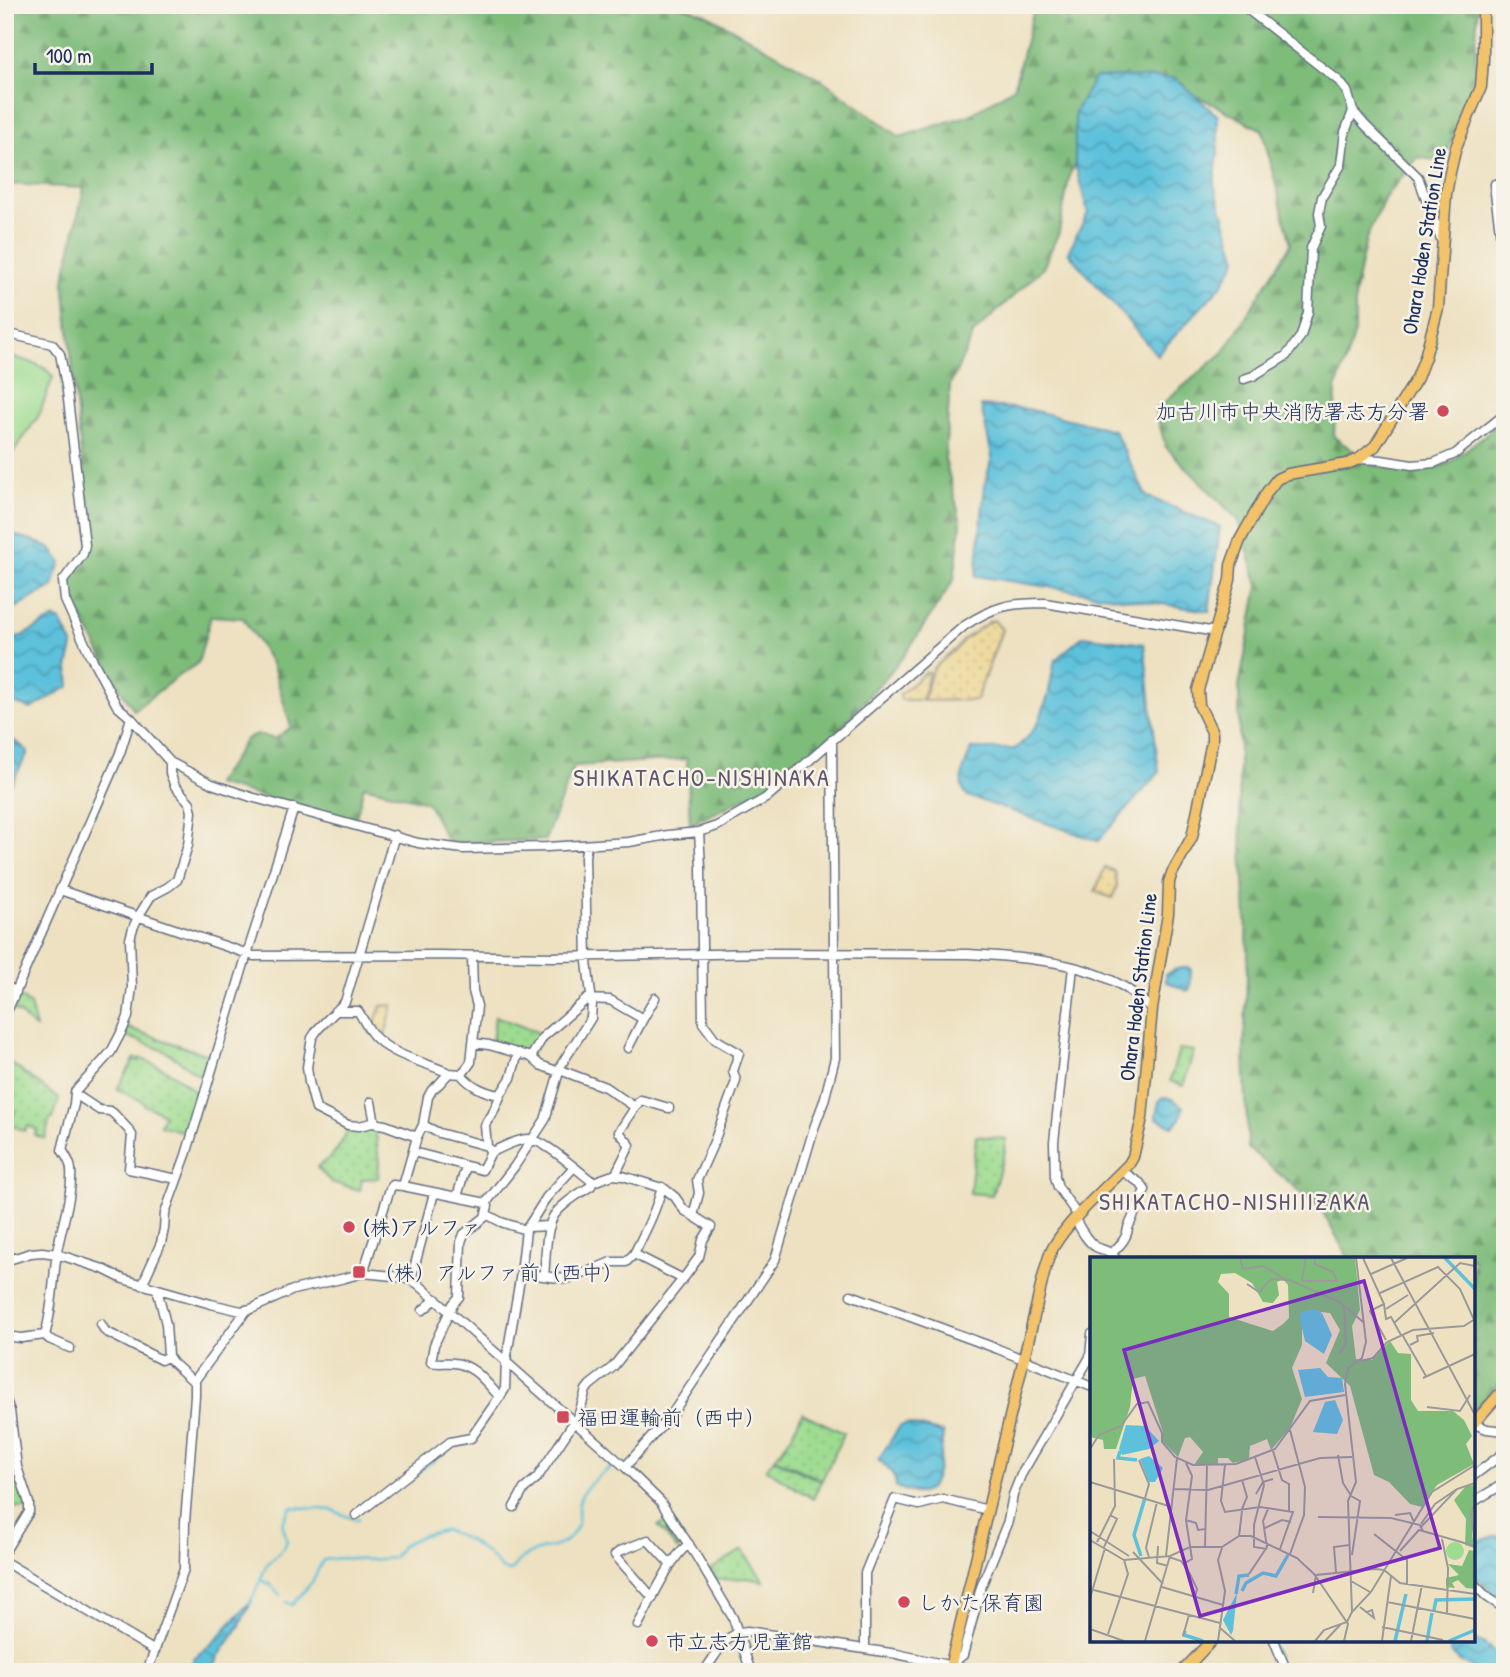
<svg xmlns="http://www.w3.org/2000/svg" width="1510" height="1677" font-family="'Patrick Hand','Klee One',sans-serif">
	<defs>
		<pattern id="grass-dots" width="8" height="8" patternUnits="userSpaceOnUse" patternTransform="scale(1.75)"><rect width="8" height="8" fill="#9edc90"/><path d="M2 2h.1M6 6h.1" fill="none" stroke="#88bd7f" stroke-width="1.8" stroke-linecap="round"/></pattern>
		<pattern id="forest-firs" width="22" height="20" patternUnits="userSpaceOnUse" patternTransform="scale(1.75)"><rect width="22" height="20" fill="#7ebc7a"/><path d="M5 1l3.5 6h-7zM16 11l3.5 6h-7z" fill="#669967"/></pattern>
		<pattern id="sand-dots" width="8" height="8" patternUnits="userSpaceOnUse" patternTransform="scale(1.75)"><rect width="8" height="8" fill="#eeda9e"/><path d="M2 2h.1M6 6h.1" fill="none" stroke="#ccbb8a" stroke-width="1.8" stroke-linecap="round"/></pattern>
		<pattern id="park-tufts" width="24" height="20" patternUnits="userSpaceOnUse" patternTransform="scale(1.75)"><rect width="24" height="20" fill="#9edc90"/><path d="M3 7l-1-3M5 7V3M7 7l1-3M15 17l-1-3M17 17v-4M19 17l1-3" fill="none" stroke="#88bd7f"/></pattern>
		<pattern id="water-waves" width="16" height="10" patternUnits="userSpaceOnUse" patternTransform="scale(1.75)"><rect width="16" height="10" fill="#5dc1db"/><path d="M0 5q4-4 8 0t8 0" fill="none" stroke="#4c9db5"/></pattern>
	</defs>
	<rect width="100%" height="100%" fill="#f7f3e8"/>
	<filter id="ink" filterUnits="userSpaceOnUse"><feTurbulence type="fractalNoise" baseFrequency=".0143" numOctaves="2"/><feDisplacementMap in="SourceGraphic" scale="14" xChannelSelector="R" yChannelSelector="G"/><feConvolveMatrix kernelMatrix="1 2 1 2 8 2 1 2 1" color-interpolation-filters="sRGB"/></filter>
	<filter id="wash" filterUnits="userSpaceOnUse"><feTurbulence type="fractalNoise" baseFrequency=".00686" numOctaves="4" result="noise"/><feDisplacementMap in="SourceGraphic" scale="28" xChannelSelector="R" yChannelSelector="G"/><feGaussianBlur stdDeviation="1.57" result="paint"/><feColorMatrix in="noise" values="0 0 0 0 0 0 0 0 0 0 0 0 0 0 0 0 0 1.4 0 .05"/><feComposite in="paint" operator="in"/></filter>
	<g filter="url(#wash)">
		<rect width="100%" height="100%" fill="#ede1c1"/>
		<path fill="url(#grass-dots)" stroke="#5c8677" stroke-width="2" d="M19 996 30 1005 36 1028C26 1023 25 1015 13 1010Z
			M495 1016 542 1034 530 1055 492 1044Z
			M128 1028 210 1056 204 1079 167 1052 124 1035Z
			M1179 1049 1194 1051 1183 1086 1170 1081Z
			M135 1058 139 1061V1058C164 1067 186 1079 201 1100L190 1134 160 1125 164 1114 144 1105 145 1103 117 1089Z
			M5 1059 59 1099 53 1119H50L45 1139 35 1135 37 1129 27 1126 25 1131 10 1125 15 1111 5 1107Z
			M375 1125 379 1163 378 1178 362 1179 360 1190 331 1182 317 1167C331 1160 344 1142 348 1128Z
			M976 1136 1006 1139 1004 1149 1005 1151 992 1195 970 1193Z
			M802 1413 844 1433 822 1480 775 1458 791 1437Z
			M774 1459 821 1481 813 1499 766 1469Z
			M742 1550 764 1581 746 1578 717 1580 710 1570Z"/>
		<path fill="url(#forest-firs)" stroke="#4c766c" stroke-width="2" d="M5 5H678L706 14 821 79 900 137 970 115 1014 87 1035 5H1478L1476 40 1475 83 1443 162 1418 157 1385 197 1366 239 1355 292V332L1336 389 1334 437 1373 465 1426 469 1448 464 1505 419V1377L1474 1411 1473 1259H1349L1321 1209 1248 1148 1244 1053 1248 951 1239 797V686L1258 586 1239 521 1166 447 1155 410 1224 352 1291 244 1262 130 1203 99 1164 84 1109 122 1070 173 1059 232 1043 268 974 333 950 385 945 459 961 523 954 580 904 656 840 729 781 780 690 825 687 759 574 766 545 840 448 843 427 802 364 786 355 822 215 784 232 761 246 739 257 734 275 739 291 727 273 666 243 618 211 616 198 663 178 676 134 710 111 674 66 585 90 546 64 281 84 188 7 184 5 188Z"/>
		<path fill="url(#sand-dots)" stroke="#84847e" stroke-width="2" d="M994 620 1002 630 976 700 923 701 933 668 958 647 963 640 989 622Z
			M926 672H929L922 700H901L900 694Z
			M1105 867 1115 872 1117 885 1113 898 1095 892Z
			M393 1005 385 1035 383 1040 372 1030 381 1006Z"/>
		<path fill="url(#park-tufts)" stroke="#5c8677" stroke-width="2" d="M5 1461 14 1462 27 1508H5Z
			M670 1519 682 1540H680V1542L682 1543 678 1550 658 1526Z"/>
		<path fill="#9edc90" stroke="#5c8677" stroke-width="2" d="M5 355C20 360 45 363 53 377L39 415 6 463Z"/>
		<path fill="url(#water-waves)" stroke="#3c789c" stroke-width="2" d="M1501 5H1505V51C1493 41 1499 20 1501 5Z
			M1095 77 1175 78 1218 116V153L1214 185 1237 259 1222 285 1157 355 1068 252 1088 213 1075 164V112Z
			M981 406 1027 409 1114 430 1146 496 1220 527 1209 611 976 576 985 485 992 456Z
			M5 522 16 536 32 540 51 549 61 562 53 586 5 614Z
			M55 618 61 621 73 646 68 668 70 686 31 709 13 703 6 694 5 642 24 635Z
			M1083 636 1144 644 1159 773 1098 841 967 796C955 783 966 764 971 749H1015L1027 738 1039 721 1048 696 1055 660Z
			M5 733C12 741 23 745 28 752L5 796Z
			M1189 967 1191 970 1190 989 1187 991 1166 981V974L1177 969Z
			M1163 1097C1171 1097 1177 1102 1183 1107 1182 1114 1179 1124 1172 1126L1156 1118V1114L1160 1099Z
			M908 1424 943 1433C942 1447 939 1488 924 1492 916 1495 904 1490 896 1487 896 1473 888 1469 878 1460L900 1426Z
			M1496 1536 1505 1540V1602L1500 1599 1473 1575V1543Z
			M252 1600 239 1627 218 1657 213 1672H189L195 1657 214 1642Z
			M1473 1639C1488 1645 1504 1654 1505 1672H1479L1461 1662 1451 1653 1450 1650 1454 1640Z"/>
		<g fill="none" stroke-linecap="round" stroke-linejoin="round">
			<path stroke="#5dc1db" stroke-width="2.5" d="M411 1477 455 1445 468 1444
				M261 1580 270 1584 280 1595
				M286 1602 292 1605 312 1582 323 1560 342 1558 368 1560 393 1558 402 1545 423 1535 444 1530 458 1535 468 1540 490 1556 501 1569 511 1571C515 1565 519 1559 526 1556 542 1546 555 1552 571 1536 583 1522 575 1514 580 1499 585 1484 603 1474 615 1464
				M249 1604 255 1593 266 1566 284 1548 287 1541 282 1523 291 1507 332 1510 356 1520 359 1518
				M1270 1640 1277 1657"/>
		</g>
	</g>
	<g filter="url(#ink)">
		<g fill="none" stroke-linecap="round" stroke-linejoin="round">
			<g stroke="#646d81" stroke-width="11">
				<path id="minor" d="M1242 5 1339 81 1347 91 1353 111 1365 125 1418 177 1442 242
					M1505 182 1495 184V193L1505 270
					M5 333 52 344 60 354 67 391 85 545 83 554 63 581 65 600 90 655 117 706 131 718 170 762 212 784 251 797 418 843 463 849 547 847 629 842 668 835 699 832 717 826 766 798 964 626C994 606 1010 603 1045 603L1216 632
					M1244 379 1253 376 1286 356 1301 336 1308 312 1311 248 1321 226 1319 213 1322 197 1341 165 1345 132 1353 111
					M1359 459 1381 460 1412 465 1434 463 1455 454 1505 414
					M395 835 345 1002 318 1029 312 1038 307 1067 309 1082 316 1109 348 1125 359 1126 372 1123 385 1125 417 1137
					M60 890 254 956 437 955 553 957 764 953 968 954C1016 957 1074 960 1117 983 1129 989 1141 999 1152 1009
					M1073 967 1054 1142 1055 1177 1058 1187 1078 1216
					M5 985 16 992
					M335 1011H358C364 1020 368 1031 377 1039 396 1057 425 1062 449 1073
					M5 1016 120 753 131 718
					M473 1043 489 1045 531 1057 540 1065 559 1072
					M628 1048 643 1019
					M531 1057 543 1037 587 999 610 1000 643 1019 655 998
					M560 1070 605 1087 635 1107
					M461 1074C470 1086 486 1093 500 1095
					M75 1094 99 1110 110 1111 114 1114 128 1129 132 1135 129 1169 177 1179
					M371 1102 375 1123
					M423 1125 428 1097 432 1090 439 1084 449 1073 461 1074 466 1069 471 1062 477 1006 473 991 472 956
					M487 1146 485 1126 487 1121 492 1115 502 1092 511 1078 517 1057 519 1053
					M413 1152 482 1170 491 1152
					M616 1175 618 1169 630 1145 619 1132 640 1100C650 1102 660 1106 669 1108
					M403 1186 486 1203
					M457 1197 466 1166
					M486 1214 501 1222 526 1230
					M693 1216 699 1193 697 1180 714 1142 736 1081 733 1071 739 1053 715 1039 703 1023 701 867 699 832
					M1075 1219C1080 1228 1087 1242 1096 1247 1105 1251 1110 1250 1116 1259
					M528 1227 550 1226
					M1112 1253C1119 1246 1127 1239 1128 1228L1145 1190 1140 1183 1122 1171
					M634 1254C645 1232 656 1211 662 1187
					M5 1261 31 1253 42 1252 57 1254 103 1269 123 1279 211 1304 241 1311 251 1309 293 1290 345 1278 363 1273 393 1276 411 1280 418 1284 625 1467 660 1501 695 1554 733 1618 751 1672
					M363 1273 390 1189 393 1185 403 1186 417 1137 423 1125 439 1133 487 1146 491 1152C502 1148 516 1139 528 1139 544 1139 579 1172 593 1182L613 1175 623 1176 665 1189 675 1197 684 1210 711 1227 703 1240 699 1257 686 1275 613 1367 590 1385 586 1390 576 1424
					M521 1273 566 1279 580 1275 611 1262H626L634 1254 683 1279
					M544 1276C546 1260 545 1234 552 1219 558 1206 579 1194 591 1186L593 1182
					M411 1280 434 1193
					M142 1285 161 1243 164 1229 165 1213 186 1155 247 954 294 808
					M157 1289 166 1324 168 1356 173 1363 192 1380H195
					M851 1295 998 1349 1092 1387
					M423 1310 436 1299
					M101 1324 105 1331 161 1360 168 1356
					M45 1335 49 1339 70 1348
					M5 1336 21 1338 45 1335C53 1308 53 1280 57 1252 61 1227 73 1195 71 1170 71 1163 66 1156 62 1150L74 1104 75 1092 111 1052 123 1029 128 1017 132 987 130 939 133 928 138 917 151 896 168 887 177 880 188 845 192 812 190 803 175 786 170 773V762
					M5 1397 10 1411 17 1467 29 1503V1512L5 1551
					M500 1397C487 1384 475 1365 454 1363 446 1362 439 1364 431 1362L434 1345 453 1304 459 1297 461 1242 464 1234 485 1217 488 1206 486 1203 514 1167 545 1120 561 1065 591 1018 592 1003 587 962 585 856 587 845
					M1474 1424 1487 1429 1505 1431
					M625 1467 672 1414 775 1260 814 1128 824 1101 835 1058 832 740
					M1473 1476 1505 1452
					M1473 1502 1505 1483
					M514 1507 524 1489 537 1478 574 1422
					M356 1515 450 1442 471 1438 505 1389 506 1361 521 1273 526 1230 546 1198 573 1168
					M5 1562 155 1651
					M1473 1583 1487 1597 1505 1609
					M653 1598 615 1555 620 1551 648 1540 671 1565
					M638 1625C649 1605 671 1556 689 1544
					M1274 1640 1287 1672
					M865 1649V1573L895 1499 919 1505 943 1499 988 1510
					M951 1664 963 1655 981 1587 1008 1521 1013 1495 1021 1475 1090 1357 1092 1334
					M147 1672 184 1569 185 1522 195 1396V1380L246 1311
					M706 1672 707 1667C718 1652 727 1632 747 1631L897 1654 980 1672"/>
			</g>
			<g stroke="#646d81" stroke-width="13">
				<path id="major" d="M1473 1424 1505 1388
					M949 1672 1035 1312C1040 1293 1043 1272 1050 1254 1062 1225 1107 1187 1129 1164L1133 1157 1142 1118 1152 1009 1168 914 1169 882 1172 873 1192 837 1212 741V732L1199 705 1198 690 1230 580 1231 565 1240 540 1267 492 1277 479 1288 474 1347 464 1359 459 1375 446 1417 378 1425 357 1438 308 1446 194 1450 172 1456 147 1481 87 1483 60V5
					M1182 1672 1212 1640"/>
			</g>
			<use href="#minor" stroke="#fff" stroke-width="8"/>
			<use href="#major" stroke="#f2c36a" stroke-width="10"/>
		</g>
	</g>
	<g fill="#d1495b" stroke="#f7f3e8" stroke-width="2.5">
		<circle cx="1443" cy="411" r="7"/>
		<circle cx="349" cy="1227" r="7"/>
		<rect x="352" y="1265" width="14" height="14" rx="3.5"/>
		<rect x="556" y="1410" width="14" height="14" rx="3.5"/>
		<circle cx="904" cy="1602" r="7"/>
		<circle cx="652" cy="1641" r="7"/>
	</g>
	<g text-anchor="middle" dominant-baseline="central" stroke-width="5" stroke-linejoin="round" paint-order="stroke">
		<g font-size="21" fill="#1b2f5e" stroke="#f7f3e8">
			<text transform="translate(1424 241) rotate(-81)">Ohara Hoden Station Line</text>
			<text transform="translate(1138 987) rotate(-83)">Ohara Hoden Station Line</text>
		</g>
		<g font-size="21" fill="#1b2f5e" stroke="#f7f3e8" text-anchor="start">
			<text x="1429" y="411" text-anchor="end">加古川市中央消防署志方分署</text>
			<text x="363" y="1227">(株)アルファ</text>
			<text x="373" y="1272">（株）アルファ前（西中）</text>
			<text x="577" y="1417">福田運輸前（西中）</text>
			<text x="918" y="1602">しかた保育園</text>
			<text x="666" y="1641">市立志方児童館</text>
		</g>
		<g font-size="24" letter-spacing="2" fill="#5f566c" stroke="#f7f3e8">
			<text x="702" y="777">SHIKATACHO-NISHINAKA</text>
			<text x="1235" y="1201">SHIKATACHO-NISHIIIZAKA</text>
		</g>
	</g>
	<g transform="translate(1090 1257)">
		<rect width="385" height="385" fill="#ede1c1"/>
		<path d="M0 1H265L270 53 262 69 266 102 282 103 300 84 308 96 321 97V143L328 154H363L374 163 382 179 376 187 384 207 347 228 332 250 320 247 299 225 284 218 260 129 236 106 250 73 240 56 223 54 212 72V88L202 111 212 142 200 171 181 193 177 182 160 189 159 202 143 206 138 201H128V207L104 208 113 195 100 180 95 181 88 200 71 183 73 176 55 119 43 122 40 150 26 192H14L13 183 0 180ZM145 16 162 26 173 45 183 46 189 38 187 25 193 22 198 28 199 61 193 67 183 74 139 60V37L128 25 131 17ZM385 228 382 276 384 291 375 288 376 262 364 243 376 229ZM379 293 385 294V332L376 331 368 323 362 326 365 331 356 330V321L369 318 358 307 372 309Z" fill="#7ebc7a" fill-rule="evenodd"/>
		<path d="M356 294a9 9 0 1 1 18 0a9 9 0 1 1-18 0Z" fill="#9edc90"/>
		<path d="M224 52 232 56 242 78 234 97 215 84 210 62 211 55ZM230 111 238 120 252 121 254 135 215 140 208 113ZM245 143 253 163 247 177 223 175 235 145ZM36 168 55 169 69 184 59 192 32 198 29 192ZM59 199 73 211 65 225H59L50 202ZM147 336 143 374 141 378 133 363Z" fill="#5dc1db"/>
		<path fill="none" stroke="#5dc1db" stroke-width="3.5" d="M355 1 385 32M30 194 28 201 47 203M51 299 44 278 55 241M152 334 156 326 173 316 186 319 198 298M146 337 149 319 159 318M344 353 346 343 384 342M95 374 94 378 113 384M305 384 316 337M337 384 342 356M359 384 385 373"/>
		<path fill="none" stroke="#999a99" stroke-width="2" d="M150 1 153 12 173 9 195 22M273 1 294 47 296 62 301 60 311 78M301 1 385 158M281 17 317 1M212 23 216 1M212 24H247L243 15 225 7V1M157 27 169 35 181 22 199 23 250 45 273 65M290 36 348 10 370 32 385 65M294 47 280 54 296 83M296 52 318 38M304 66 370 6 385 9M313 79 336 119M320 88 328 84 327 79 344 76M249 97 256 87 254 49M271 104 283 101 297 85 323 73 374 69 385 62M333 121 385 97M337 150 370 154 380 138M200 173 215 230 214 258 200 297M0 192 9 178 31 169 47 147 58 145 72 176V185L85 200 103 208 146 207 185 192 220 144 255 138M183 194 192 223 199 227V255M248 198 253 226 260 237M165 200 174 228 164 268V290L177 292M49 203 59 227 55 241M135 208 131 244 135 255 170 250 203 255 190 292M0 225 82 250M84 232 118 233 230 201 262 200M166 237 173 225 183 222M261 239 270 244 262 298M385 246 381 257 385 287M152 252 157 240 152 223M305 258 320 256 324 265M228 260 301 261 330 268 333 274M96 263 106 266 108 273 116 272M331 267 345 247 367 232M175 271 192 263 201 265M330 271 367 232 385 226M0 274 39 299M284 277 317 303V327M149 279 152 254M352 282 358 311 357 356M0 283 34 303 80 299 100 290H132L149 279H161L207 301 224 317 258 367 254 384M7 285 25 249 24 202M68 289 67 306 78 309M14 290 27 262 20 258M115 290 117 208M310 294 329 273 385 289M43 295 73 327M76 299 87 201M59 300 56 291 67 245M79 300 91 304 100 317 107 332 105 340M93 307 102 302 96 263 102 219 96 206M246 315 244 290 259 288M159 317 177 290 173 264 178 252M261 324 280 335M72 330 133 348M0 332 130 366M223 336 226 318 285 312 294 313 310 326 385 337M0 341 15 291M297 345 385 362M270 350 284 361 282 353 277 355M262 355 281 335 342 235 385 208M129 370 145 384M292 370 353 383M0 372 34 384M18 377 38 317 34 303M93 379 99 358M55 384 80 299M128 384 135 334 128 303 132 291M225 384 234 373 257 365 262 355 258 244 266 225 255 127 258 111 272 101 276 85 266 1M235 384 251 367M292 384 301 319M321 384 332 328"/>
		<path fill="#7b2cbf" fill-opacity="0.15" stroke="#7b2cbf" stroke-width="3.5" d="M274 24 350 291 110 359 34 93Z"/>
		<rect width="385" height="385" fill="none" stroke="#1b2f5e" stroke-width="3.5"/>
	</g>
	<rect width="1510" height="1677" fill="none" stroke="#f7f3e8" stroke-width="28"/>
	<path d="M35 63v10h117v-10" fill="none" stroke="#1b2f5e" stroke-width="3.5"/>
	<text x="46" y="63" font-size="21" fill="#1b2f5e" stroke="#f7f3e8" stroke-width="5" paint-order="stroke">100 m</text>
</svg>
